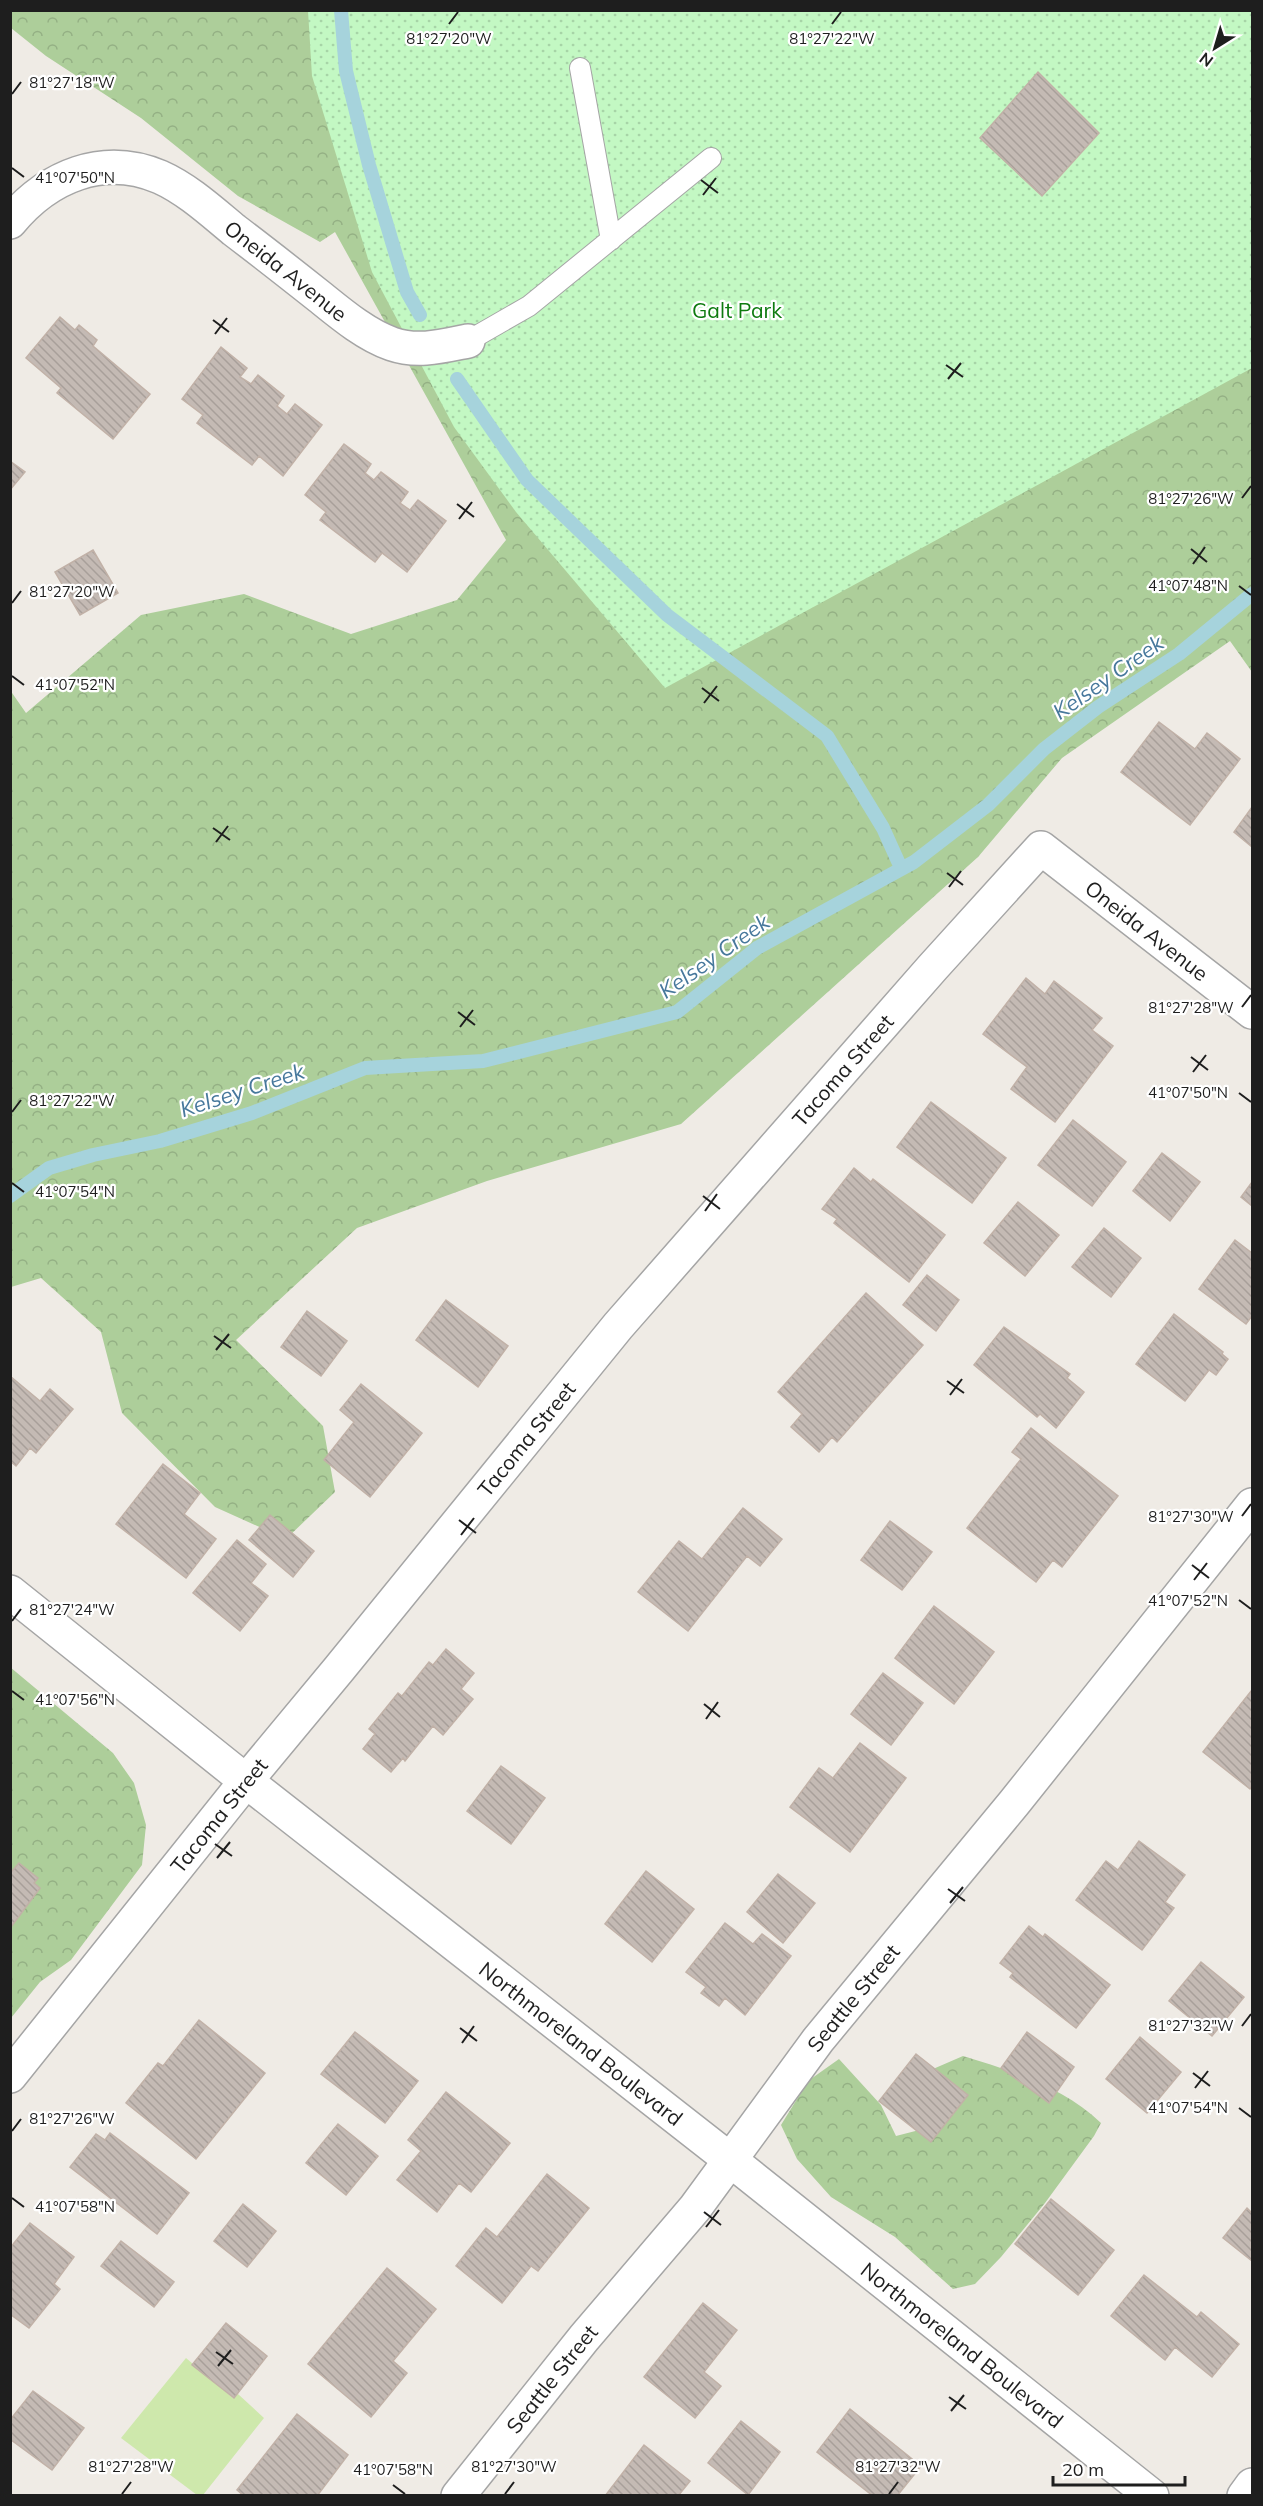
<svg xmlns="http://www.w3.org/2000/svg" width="1263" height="2506" font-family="Mulish,sans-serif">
	<defs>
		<pattern id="forest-crowns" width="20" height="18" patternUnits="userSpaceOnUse" patternTransform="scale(1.5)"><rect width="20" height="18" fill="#adce9a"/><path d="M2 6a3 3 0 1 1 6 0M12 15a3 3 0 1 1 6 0" fill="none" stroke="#94b084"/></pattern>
		<pattern id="park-dots" width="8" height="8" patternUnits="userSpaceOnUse" patternTransform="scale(1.5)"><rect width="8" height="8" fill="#c3f8c3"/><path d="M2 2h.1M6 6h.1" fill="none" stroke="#a7d4a7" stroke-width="1.8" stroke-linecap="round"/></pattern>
		<pattern id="building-back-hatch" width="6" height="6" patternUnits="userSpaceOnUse" patternTransform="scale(1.5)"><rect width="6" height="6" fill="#c4bab4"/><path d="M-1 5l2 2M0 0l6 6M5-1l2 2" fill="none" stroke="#a89f9a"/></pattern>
	</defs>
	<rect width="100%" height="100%" fill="#efebe5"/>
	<path fill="url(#forest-crowns)" d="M11 11H1252V672L1230 641 1062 758 978 857 681 1124 487 1181 357 1228 236 1340 323 1426 335 1492 286 1539 215 1507 122 1413 101 1332 41 1278 11 1287 10 690 26 713 141 615 244 594 351 634 457 600 506 540 335 232 320 242 238 196 141 118 46 56 11 28Z
		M10 1667 113 1753 134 1783 146 1825 142 1865 71 1960 40 1982 11 2018Z
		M963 2056C1012 2071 1064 2087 1101 2123L1094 2136 1045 2203 1001 2257 975 2284 953 2289 895 2237 831 2197 797 2159 781 2125 808 2081 839 2059 881 2105 896 2136 927 2128 933 2069Z"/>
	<path fill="url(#park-dots)" d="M308 11H1252V368L665 688 516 512 454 427 372 272 312 76Z"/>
	<path fill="#cee8ac" d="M186 2358 233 2398 238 2394 264 2418 203 2495H197L121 2438Z"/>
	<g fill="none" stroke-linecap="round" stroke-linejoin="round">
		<path stroke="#a6d3dc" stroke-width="14" d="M341 10 346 71 369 165 407 292 420 315
			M457 379 527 480 667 615 827 736 883 828 901 868
			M10 1196 49 1168 93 1155 160 1141 252 1113 365 1068 483 1061 677 1012 757 948 914 862 988 805 1044 749 1098 707 1179 654 1252 594"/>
	</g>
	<path fill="url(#building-back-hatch)" stroke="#c1b1a7" stroke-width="1.5" d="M1038 72 1099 133 1042 196 980 138Z
		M60 317 75 330 79 325 97 340 93 346 150 394 113 439 57 393 61 388 26 358Z
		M221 347 247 368 240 377 251 384 258 375 284 396 277 406 287 414 295 404 322 425 283 476 259 456 252 465 197 423 203 415 182 399Z
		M344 444 371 464 365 473 374 480 381 472 408 492 400 503 410 510 418 500 446 521 407 572 382 553 375 562 320 520 326 512 305 495Z
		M10 461 25 472 10 490Z
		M93 550 118 593 80 615 55 572Z
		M1159 722 1195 749 1207 733 1240 759 1190 825 1121 772Z
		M1252 807V847L1234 832Z
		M1026 978 1045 994 1054 981 1102 1018 1092 1030 1113 1046 1055 1122 1011 1089 1027 1067 983 1034Z
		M931 1102 1006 1158 972 1203 897 1147Z
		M1073 1120 1126 1162 1092 1206 1038 1165Z
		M1162 1153 1200 1182 1170 1221 1133 1191Z
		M854 1168 871 1182 873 1179 945 1235 909 1282 834 1223 837 1219 822 1209Z
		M1252 1182V1206L1241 1197Z
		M1018 1202 1059 1235 1025 1276 984 1243Z
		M1104 1228 1141 1258 1111 1297 1072 1267Z
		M1235 1240 1252 1253V1316L1246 1324 1199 1289Z
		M927 1275 959 1300 936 1331 903 1305Z
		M866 1293 923 1345 837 1442 832 1437 819 1452 791 1427 802 1414 778 1392Z
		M446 1300 508 1346 478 1387 416 1340Z
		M307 1311 347 1341 321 1376 281 1347Z
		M1174 1314 1223 1352 1222 1354 1228 1359 1216 1375 1209 1370 1185 1401 1136 1364Z
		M1004 1327 1070 1374 1067 1378 1084 1392 1056 1428 1040 1414 1037 1417 974 1365Z
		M10 1376 40 1401 50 1389 73 1409 36 1453 30 1448 16 1466 10 1461Z
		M361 1384 422 1433 370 1497 324 1460 354 1422 340 1410Z
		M1031 1428 1118 1496 1062 1567 1053 1560 1036 1582 967 1528 1021 1459 1012 1452Z
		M163 1464 200 1493 184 1514 216 1539 186 1578 116 1524Z
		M743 1508 782 1539 760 1566 747 1556 688 1631 638 1592 679 1541 702 1559Z
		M270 1515 314 1551 293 1577 249 1540Z
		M890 1521 932 1552 902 1590 861 1560Z
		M237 1540 266 1564 251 1583 268 1596 240 1631 193 1593Z
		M934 1606 994 1652 954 1704 895 1658Z
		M446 1649 474 1673 461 1689 473 1699 443 1735 433 1726 405 1761 403 1758 391 1772 363 1749 375 1734 369 1729 398 1693 402 1696 429 1662 433 1665Z
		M883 1673 923 1703 891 1745 851 1714Z
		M1252 1690V1786L1250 1789 1203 1752Z
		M860 1743 906 1778 850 1852 790 1807 819 1768 833 1778Z
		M501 1766 545 1798 511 1844 467 1811Z
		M1139 1841 1185 1875 1165 1902 1174 1908 1142 1950 1076 1900 1106 1861 1118 1870Z
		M19 1863 38 1878 34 1883 40 1888 11 1927 10 1870 12 1871Z
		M646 1871 694 1909 652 1962 605 1924Z
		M778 1874 815 1903 783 1943 747 1912Z
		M725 1923 753 1944 762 1934 791 1956 745 2015 725 1998 719 2006 701 1993 706 1987 686 1972Z
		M1029 1926 1043 1937 1045 1934 1110 1985 1076 2028 1010 1977 1013 1973 1000 1963Z
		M1201 1962 1244 1997 1212 2036 1169 2001Z
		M199 2020 265 2073 196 2159 126 2103 158 2063 163 2066Z
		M355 2032 418 2081 385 2123 321 2074Z
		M1027 2032 1074 2067 1049 2103 1001 2068Z
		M1140 2037 1181 2072 1147 2113 1106 2079Z
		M916 2054 968 2095 931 2142 879 2101Z
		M446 2092 510 2143 471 2192 459 2183 437 2212 397 2180 421 2151 408 2140Z
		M338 2124 378 2156 346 2195 306 2163Z
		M110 2133 189 2193 157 2234 70 2167 96 2134 105 2140Z
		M547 2174 589 2208 538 2271 531 2266 502 2303 456 2266 486 2228 497 2237Z
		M1051 2199 1114 2250 1078 2295 1015 2244Z
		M243 2204 276 2231 247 2267 214 2241Z
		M1247 2208 1252 2213V2261L1223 2238Z
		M30 2223 74 2257 54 2284 60 2289 29 2328 10 2314V2248Z
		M121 2241 174 2282 154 2307 101 2266Z
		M387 2268 436 2309 393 2361 407 2373 371 2417 308 2364Z
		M1144 2275 1197 2317 1201 2312 1239 2344 1212 2377 1175 2347 1165 2360 1111 2316Z
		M703 2303 737 2330 704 2372 721 2386 695 2418 644 2377Z
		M226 2323 267 2356 234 2398 192 2365Z
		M33 2391 84 2428 52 2470 10 2439V2420Z
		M850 2409 921 2466 897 2496H873L817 2452Z
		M297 2414 348 2455 317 2496H244L237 2490Z
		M741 2421 780 2452 748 2495 708 2463Z
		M644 2445 690 2481 678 2496H605Z"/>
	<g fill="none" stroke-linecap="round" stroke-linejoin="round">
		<g stroke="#a5a5a5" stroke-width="22">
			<path id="service" d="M580 68 611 240
				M468 341 529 306 711 158"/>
		</g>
		<g stroke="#a5a5a5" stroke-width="36">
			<g id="minor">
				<path id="s1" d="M10 222C48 176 103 153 160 177 187 189 211 211 234 230 263 252 291 274 320 297 341 314 366 335 392 344 418 353 443 346 468 341"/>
				<path id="s2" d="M10 2076 246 1781 339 1669 618 1326 933 967 1041 848 1252 1012"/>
				<path id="s3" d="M458 2496 584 2338 695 2208 818 2040 1014 1803 1252 1505"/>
				<path d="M1244 2496 1252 2485"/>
			</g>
		</g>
		<g stroke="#a5a5a5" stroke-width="36">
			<g id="tertiary">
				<path id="s4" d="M10 1592 246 1781 729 2159 1152 2496"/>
			</g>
		</g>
		<use href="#service" stroke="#fff" stroke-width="20"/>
		<use href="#minor" stroke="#fff" stroke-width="33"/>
		<use href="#tertiary" stroke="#fff" stroke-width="33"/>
	</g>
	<path fill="none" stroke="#1e1e1e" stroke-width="2" d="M449 24 458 12M832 24 841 12M12 94 21 82M12 168 24 177M701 180 718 193M703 195 716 178M213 320 229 332M215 334 227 318M946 365 963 377M948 379 961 363M1242 498 1251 486M457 504 474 517M459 519 472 502M1191 549 1207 562M1193 564 1205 547M1239 586 1251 595M12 603 21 591M12 676 24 685M702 688 719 701M704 703 717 686M213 828 230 840M216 842 228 826M947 873 963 885M949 887 961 871M1242 1007 1251 995M458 1012 475 1025M460 1027 473 1010M1191 1057 1208 1070M1193 1072 1206 1055M1239 1093 1251 1102M12 1112 21 1100M12 1183 24 1192M703 1196 720 1209M705 1211 717 1194M214 1336 231 1348M216 1350 229 1334M947 1381 964 1393M950 1395 962 1379M1242 1516 1251 1504M459 1520 476 1533M461 1535 474 1518M1192 1565 1209 1578M1194 1580 1207 1563M1239 1600 1251 1609M12 1621 21 1609M12 1691 24 1700M704 1704 720 1717M706 1719 718 1702M215 1844 232 1856M217 1858 230 1842M948 1889 965 1901M950 1903 963 1887M1242 2026 1251 2014M460 2028 477 2041M462 2043 474 2026M1193 2073 1210 2086M1195 2088 1208 2071M1239 2108 1251 2117M12 2131 21 2119M12 2198 24 2207M704 2212 721 2225M706 2227 719 2210M216 2352 233 2364M218 2366 231 2350M949 2397 966 2409M951 2411 964 2395M393 2485 405 2494M122 2494 131 2482M505 2494 514 2482M889 2494 898 2482"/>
	<g text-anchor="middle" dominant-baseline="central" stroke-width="4.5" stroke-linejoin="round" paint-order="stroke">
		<g font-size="21" fill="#1e1e1e" stroke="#fff">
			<text stroke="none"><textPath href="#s1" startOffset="326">Oneida Avenue</textPath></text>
			<text stroke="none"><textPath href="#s2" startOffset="1738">Oneida Avenue</textPath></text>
			<text stroke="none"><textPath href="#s2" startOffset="1306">Tacoma Street</textPath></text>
			<text stroke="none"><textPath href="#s2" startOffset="820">Tacoma Street</textPath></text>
			<text stroke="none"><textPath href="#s2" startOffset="334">Tacoma Street</textPath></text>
			<text stroke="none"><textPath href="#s3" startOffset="636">Seattle Street</textPath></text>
			<text stroke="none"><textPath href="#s4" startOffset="728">Northmoreland Boulevard</textPath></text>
			<text stroke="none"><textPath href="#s4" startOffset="1214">Northmoreland Boulevard</textPath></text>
			<text stroke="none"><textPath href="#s3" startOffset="150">Seattle Street</textPath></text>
		</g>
		<g font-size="21" fill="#0e7b10" stroke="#fff">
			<text x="737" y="310">Galt Park</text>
		</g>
		<g font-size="22" font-style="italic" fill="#47789c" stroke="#fff">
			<text transform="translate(1108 677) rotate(-35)">Kelsey Creek</text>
			<text transform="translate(714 956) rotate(-35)">Kelsey Creek</text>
			<text transform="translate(242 1090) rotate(-18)">Kelsey Creek</text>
		</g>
	</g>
	<g font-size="15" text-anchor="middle" fill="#1e1e1e" stroke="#fff" stroke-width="4.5" stroke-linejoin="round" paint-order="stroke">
		<text x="449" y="44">81°27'20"W</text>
		<text x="832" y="44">81°27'22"W</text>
		<text x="72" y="88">81°27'18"W</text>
		<text x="75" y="183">41°07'50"N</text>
		<text x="1191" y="504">81°27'26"W</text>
		<text x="1188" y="591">41°07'48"N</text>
		<text x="72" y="597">81°27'20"W</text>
		<text x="75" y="690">41°07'52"N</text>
		<text x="1191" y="1013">81°27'28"W</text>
		<text x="1188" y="1098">41°07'50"N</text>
		<text x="72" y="1106">81°27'22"W</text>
		<text x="75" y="1197">41°07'54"N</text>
		<text x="1191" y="1522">81°27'30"W</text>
		<text x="1188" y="1606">41°07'52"N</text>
		<text x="72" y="1615">81°27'24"W</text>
		<text x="75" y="1705">41°07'56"N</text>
		<text x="1191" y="2031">81°27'32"W</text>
		<text x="1188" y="2113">41°07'54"N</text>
		<text x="72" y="2124">81°27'26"W</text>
		<text x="75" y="2212">41°07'58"N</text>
		<text x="131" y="2472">81°27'28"W</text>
		<text x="514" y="2472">81°27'30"W</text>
		<text x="898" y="2472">81°27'32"W</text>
		<text x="393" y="2475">41°07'58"N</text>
	</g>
	<rect width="1263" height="2506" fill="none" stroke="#1e1e1e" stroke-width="24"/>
	<g transform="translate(1215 48) rotate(217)" stroke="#ffffff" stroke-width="4.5" paint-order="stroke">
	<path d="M0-4.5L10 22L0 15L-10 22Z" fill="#1e1e1e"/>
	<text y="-9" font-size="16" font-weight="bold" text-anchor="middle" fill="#1e1e1e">N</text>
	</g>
	<path d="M1053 2476v9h132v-9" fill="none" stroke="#1e1e1e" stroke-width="3"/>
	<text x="1062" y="2476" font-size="18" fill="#1e1e1e" stroke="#ffffff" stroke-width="4.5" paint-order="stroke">20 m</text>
</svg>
